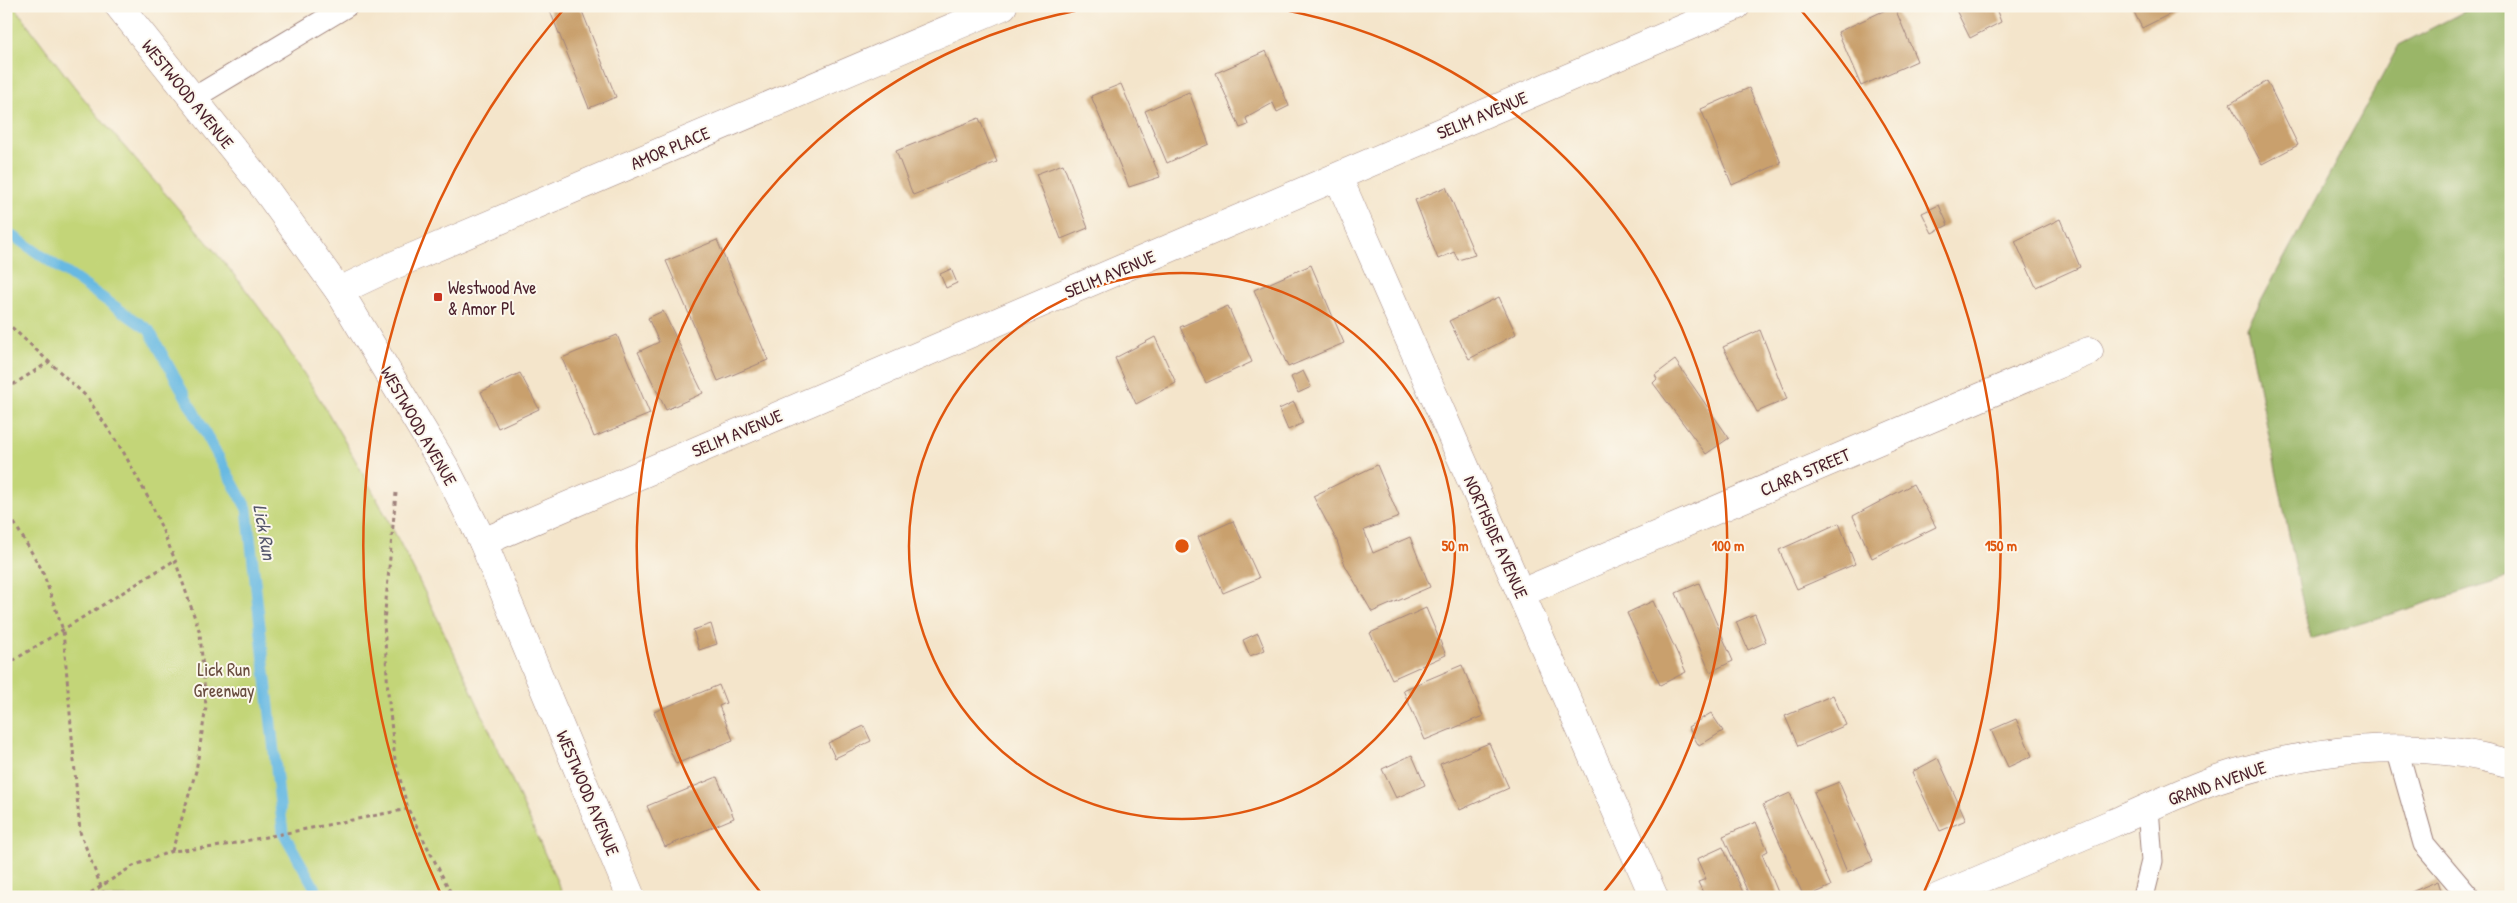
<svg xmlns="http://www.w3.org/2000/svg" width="2517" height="903" font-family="'Patrick Hand',sans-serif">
	<rect width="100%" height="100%" fill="#fbf7ec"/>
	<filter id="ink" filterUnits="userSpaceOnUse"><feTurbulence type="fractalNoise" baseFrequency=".02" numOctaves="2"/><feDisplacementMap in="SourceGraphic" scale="10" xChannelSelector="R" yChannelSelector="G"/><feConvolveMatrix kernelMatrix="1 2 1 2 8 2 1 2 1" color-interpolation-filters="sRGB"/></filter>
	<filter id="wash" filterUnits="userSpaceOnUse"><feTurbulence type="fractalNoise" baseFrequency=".0096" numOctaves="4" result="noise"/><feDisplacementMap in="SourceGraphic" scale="20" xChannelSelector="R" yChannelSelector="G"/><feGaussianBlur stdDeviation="1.12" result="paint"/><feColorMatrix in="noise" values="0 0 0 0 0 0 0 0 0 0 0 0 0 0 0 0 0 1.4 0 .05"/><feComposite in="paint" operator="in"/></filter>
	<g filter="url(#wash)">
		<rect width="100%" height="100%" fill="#f4e5cb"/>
		<path fill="#c3d578" stroke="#867a52" d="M6 6H14C36 36 58 66 81 95 147 177 223 252 282 340 398 514 479 707 564 897H6Z"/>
		<path fill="#9ab668" stroke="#726a4a" d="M2475 6H2511V577L2310 639 2247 327 2399 45Z"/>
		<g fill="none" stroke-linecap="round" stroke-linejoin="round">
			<path stroke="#67b9e2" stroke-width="11" d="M6 231 149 330 247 509 283 832 320 897"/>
		</g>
		<g id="blocks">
			<path fill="#c9a06d" d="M548 6H580L616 97 589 108Z
				M1894 6 1917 61 1861 86 1838 32Z
				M1954 6H1995L2001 22 1970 38Z
				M2131 6H2186L2142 28Z
				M1266 51 1289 106 1277 112 1273 103 1246 118 1248 125 1240 128 1216 73Z
				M2267 81 2298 145 2262 164 2230 104Z
				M1121 84 1160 177 1129 187 1091 96Z
				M1749 88 1781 163 1732 185 1701 109Z
				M1189 92 1209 144 1167 163 1145 111Z
				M979 118 997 162 913 195 896 151Z
				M1063 164 1088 228 1061 239 1036 174Z
				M1446 187 1475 255 1458 260 1454 252 1438 259 1415 200Z
				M1939 205 1948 225 1932 233 1922 213Z
				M2060 219 2080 267 2036 287 2015 241Z
				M717 240 768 360 718 381 666 261Z
				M1311 265 1344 343 1288 367 1254 290Z
				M951 269 957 283 946 288 940 274Z
				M1499 297 1516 334 1469 359 1449 321Z
				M1228 306 1252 362 1206 383 1180 327Z
				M663 311 703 393 666 410 638 352 659 342 648 318Z
				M1760 330 1787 399 1757 412 1723 347Z
				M617 335 650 414 594 437 562 358Z
				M1155 337 1176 383 1136 404 1115 358Z
				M1675 360 1729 438 1706 454 1653 383 1657 379 1655 375Z
				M1303 371 1311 387 1298 393 1291 377Z
				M520 373 539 409 498 428 481 392Z
				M1294 402 1303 423 1288 430 1279 409Z
				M1377 465 1399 517 1364 530 1373 553 1410 537 1430 587 1372 612 1345 565 1337 541 1313 496Z
				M1913 484 1936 527 1872 558 1853 516Z
				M1233 521 1259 578 1223 593 1198 537Z
				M1839 523 1855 564 1797 589 1779 550Z
				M1699 583 1733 661 1710 672 1676 593Z
				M1653 601 1686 672 1660 685 1627 613Z
				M1426 608 1446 655 1392 679 1370 633Z
				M1755 614 1766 642 1748 650 1736 622Z
				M711 624 717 644 699 650 693 630Z
				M1258 633 1265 650 1250 656 1243 640Z
				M1462 665 1483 716 1425 740 1403 690Z
				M719 685 726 703 719 706 733 740 676 764 654 712Z
				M1833 695 1846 725 1798 746 1785 716Z
				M1711 713 1723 731 1699 746 1688 727Z
				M2016 719 2032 756 2008 767 1991 730Z
				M864 726 871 741 835 758 828 743Z
				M1489 743 1509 788 1460 810 1440 764Z
				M1412 755 1425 785 1396 798 1382 769Z
				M1938 758 1966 820 1940 831 1912 772Z
				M717 777 734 818 665 847 647 806Z
				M1839 782 1873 861 1847 872 1814 792Z
				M1790 793 1831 886 1807 897H1804L1763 805Z
				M1756 822 1768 851 1762 854 1780 897H1750L1723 836Z
				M1723 847 1745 897H1705L1698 882 1706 879 1697 859Z
				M2438 881 2443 897H2399Z"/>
		</g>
	</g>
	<g filter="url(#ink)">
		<use href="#blocks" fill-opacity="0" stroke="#9f827b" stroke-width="1"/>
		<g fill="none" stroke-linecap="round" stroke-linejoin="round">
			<g stroke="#9f827b" stroke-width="23">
				<path id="lane" d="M192 99 347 6
					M2397 749 2424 844 2469 897
					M2143 897 2152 861 2148 808"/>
			</g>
			<g stroke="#9f827b" stroke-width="29">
				<path id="street" d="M1338 177 1654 897
					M339 291 392 266 1003 6
					M483 542 1736 6
					M1521 593 2089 351"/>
			</g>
			<g stroke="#9f827b" stroke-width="29">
				<path id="secondary" d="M119 6 266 190 339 291 446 469 483 542 631 897
					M1939 897C1997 872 2055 848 2113 823 2147 809 2182 791 2217 779 2311 748 2414 736 2511 764"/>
			</g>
			<path stroke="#9f827b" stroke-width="3" stroke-dasharray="4 4" stroke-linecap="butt" d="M6 322 87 397 124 453 152 505 175 560 200 633 206 707 196 771 172 851
				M6 389 49 362
				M396 493 384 622 388 693 395 760 408 809 453 897
				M6 509 42 570 63 630 80 832 105 897
				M6 665 175 560
				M84 897 133 866 172 851 215 847 408 809"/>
			<use href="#lane" stroke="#fff" stroke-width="21"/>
			<use href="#street" stroke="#fff" stroke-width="28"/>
			<use href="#secondary" stroke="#fff" stroke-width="28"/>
		</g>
	</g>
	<g fill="none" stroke="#e0560e" stroke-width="2.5">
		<circle cx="1182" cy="546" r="273"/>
		<path d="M761 893A546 546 0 0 1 1097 7M1267 7A546 546 0 0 1 1603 893"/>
		<path d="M440 892A819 819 0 0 1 564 9M1800 9A819 819 0 0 1 1924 892"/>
	</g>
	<rect fill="#c8321e" stroke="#fbf7ec" stroke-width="2" x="433" y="292" width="10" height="10" rx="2.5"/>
	<g text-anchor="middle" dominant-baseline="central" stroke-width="4" stroke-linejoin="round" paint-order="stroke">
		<g font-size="18" fill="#4a1f2b" stroke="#fbf7ec">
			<text transform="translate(188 94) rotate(51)">WESTWOOD AVENUE</text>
			<text transform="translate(1482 115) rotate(-23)">SELIM AVENUE</text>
			<text transform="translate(670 148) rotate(-23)">AMOR PLACE</text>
			<text transform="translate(1110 274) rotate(-23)">SELIM AVENUE</text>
			<text transform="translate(419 426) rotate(60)">WESTWOOD AVENUE</text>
			<text transform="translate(737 433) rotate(-23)">SELIM AVENUE</text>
			<text transform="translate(1805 472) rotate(-23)">CLARA STREET</text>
			<text transform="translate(1496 537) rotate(66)">NORTHSIDE AVENUE</text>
			<text transform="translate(2217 783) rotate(-19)">GRAND AVENUE</text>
			<text transform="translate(588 793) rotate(67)">WESTWOOD AVENUE</text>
		</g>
		<g font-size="18" fill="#4a1f2b" stroke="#fbf7ec" text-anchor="start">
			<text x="448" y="287">Westwood Ave<tspan x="448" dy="21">&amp; Amor Pl</tspan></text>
		</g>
		<g font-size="18" fill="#684c3e" stroke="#fbf7ec">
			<text x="224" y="669">Lick Run<tspan x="224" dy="21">Greenway</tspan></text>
		</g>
		<g font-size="19" font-style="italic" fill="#54556b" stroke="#fbf7ec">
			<text transform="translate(265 532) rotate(80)">Lick Run</text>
		</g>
	</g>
	<circle cx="1182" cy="546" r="8" fill="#e0560e" stroke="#fbf7ec" stroke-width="2.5"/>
	<g font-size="15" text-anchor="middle" font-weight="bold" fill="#e0560e" stroke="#fbf7ec" stroke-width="4" stroke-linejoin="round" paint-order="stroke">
		<text x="1455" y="551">50 m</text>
		<text x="1728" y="551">100 m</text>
		<text x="2001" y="551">150 m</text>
	</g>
	<rect width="2517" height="903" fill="none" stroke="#fbf7ec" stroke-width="25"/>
</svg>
